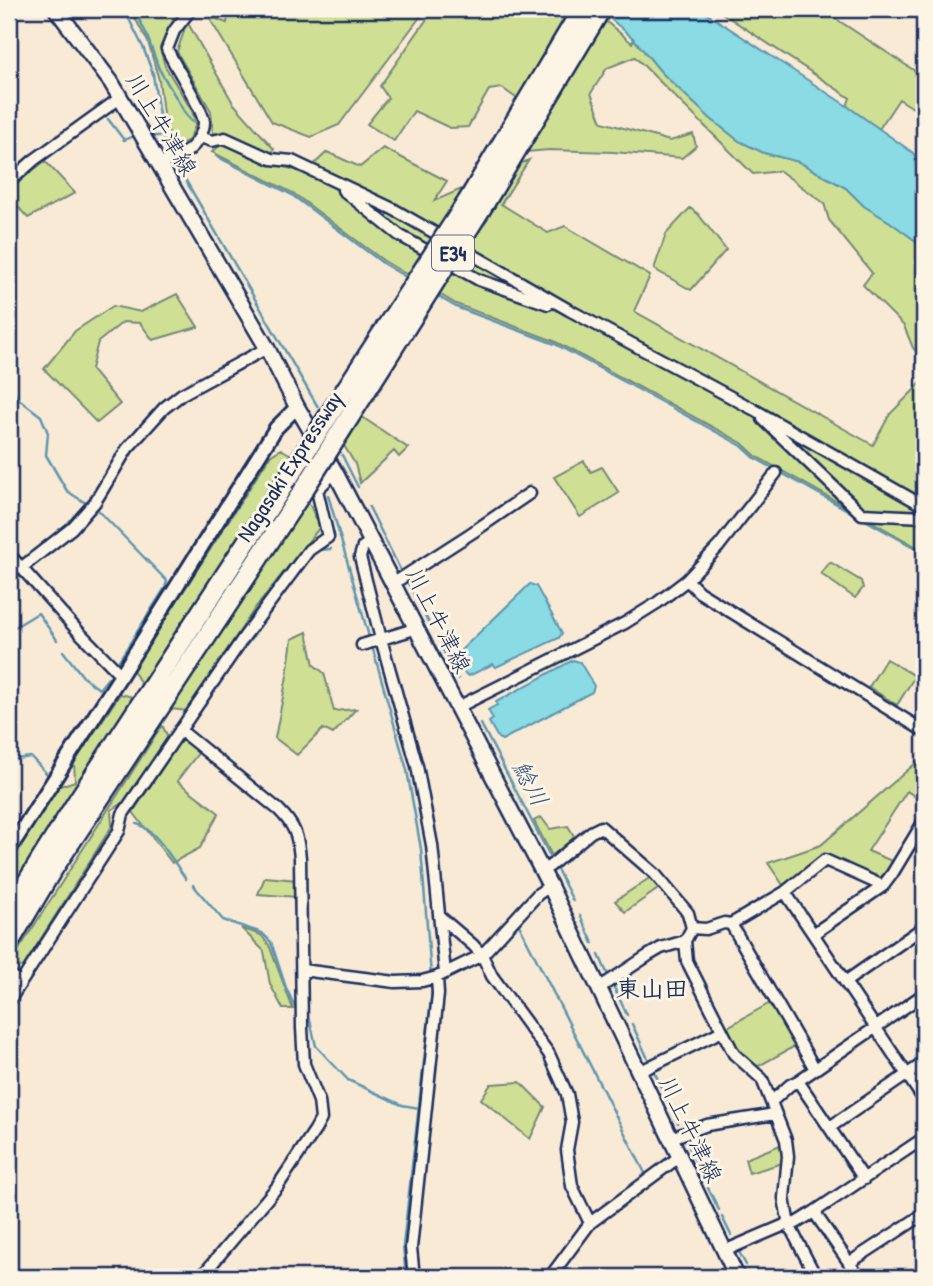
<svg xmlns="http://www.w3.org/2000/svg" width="933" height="1286" font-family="'Patrick Hand','Klee One',sans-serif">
	<rect width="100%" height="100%" fill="#f9ead6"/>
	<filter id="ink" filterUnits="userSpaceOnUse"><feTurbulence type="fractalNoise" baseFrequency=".0143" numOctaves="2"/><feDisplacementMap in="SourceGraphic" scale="14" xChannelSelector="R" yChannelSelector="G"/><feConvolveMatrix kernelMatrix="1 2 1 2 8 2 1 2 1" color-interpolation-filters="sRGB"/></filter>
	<g filter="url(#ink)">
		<path fill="#cfe094" stroke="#758879" stroke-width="2" d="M130 9H180L233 103 274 149 267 162 305 173 327 152 360 167 383 148 447 181 434 201 529 160 501 204 548 233 565 226 650 276 634 311 873 445 890 414 924 380V551L756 456 742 443 554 341 456 304 384 261 293 193 212 152 230 138 213 133 211 111 177 52 184 31 175 18 160 48 165 66 192 111 196 124 189 140 175 147 164 122 159 80 148 42Z
			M229 9H426L339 125 311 137 272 122 211 21 214 18 227 23Z
			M434 9H591L632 43 634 39 662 73 711 119 739 141 764 153 799 162 846 188 864 206 890 222 924 247V359L913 348 904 326 863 285 872 273 829 220 824 203 780 171 753 174 635 57 607 68 591 93 602 122 670 141 693 134 696 146 682 158 613 152 549 150 526 152 478 166 519 100 502 88 489 90 468 127 450 128 414 111 394 141 367 124 388 98 380 86Z
			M716 9H821L924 77V115L899 99 879 129 847 106 850 98Z
			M45 161 75 193 28 218 9 197V189Z
			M690 208 698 214 726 250 691 290 654 269 666 234Z
			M177 294 198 327 153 340 140 323 123 322 98 342 91 369 120 404 97 423 44 369 75 331 113 306 141 312Z
			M359 415 408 448 399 457 394 451 360 483 355 464 343 444Z
			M281 449 293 456 141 684 133 670 270 456Z
			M584 461 591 472 602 467 619 493 580 517 554 477Z
			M308 501 320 527 255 608 187 711 171 709Z
			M830 562 861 581 863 588 855 598 821 574Z
			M307 632 314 665 324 673 334 711 356 709 333 734 323 729 297 755 275 738 287 676 292 639Z
			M886 659 915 676 897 705 869 687Z
			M120 694 133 697 9 891V865L57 787 75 781 74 763Z
			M162 725 169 739 127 801 111 810 112 826 23 967 9 965Z
			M181 740 199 752 177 781 219 813 200 848 172 863 133 812Z
			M924 756V803L907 791 868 851 894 862 880 878 824 854 783 885 768 863 821 845Z
			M541 817 550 829 568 826 576 839 553 858 534 821Z
			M265 877 297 880V897L258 894Z
			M651 877 661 887 625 912 615 901Z
			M241 928 261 935 269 945 293 1009H283L270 984 264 951Z
			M770 1003 795 1046 755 1068 737 1048 726 1028Z
			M520 1082 545 1107 530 1139 481 1099 491 1084Z
			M783 1144V1163L749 1173 745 1159Z"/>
		<path fill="#8adbe4" stroke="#5e96ae" stroke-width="2" d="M599 9H700L847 106 912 152 924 167V247L890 222 864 206 846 188 799 162 764 153 739 141 711 119 662 73 634 39Z
			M530 584 536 586 562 633 559 638 496 667 493 664 469 676C461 672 456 664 457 654Z
			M573 660 580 662 594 686 592 692 502 740 498 738 489 722 493 719 488 710 497 705 496 702Z"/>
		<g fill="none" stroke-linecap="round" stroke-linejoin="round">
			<path stroke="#5e96ae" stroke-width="2.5" d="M124 9 143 47 153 74 162 136 172 156
				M134 9 146 33 159 69 187 116 193 122
				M108 119 124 140 134 136
				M150 136H162
				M216 156 292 195 384 264 411 280
				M175 162 318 407
				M434 294 456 307 555 344 742 446 755 458 924 553
				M9 385 20 400 41 416 48 433 46 455 67 491 87 504
				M342 455 358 487
				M328 495 370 640
				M369 507 401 571
				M96 508 167 581 165 588 118 662
				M407 581 431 627
				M9 621 15 627 38 613 57 640
				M248 643 311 555 318 550 331 549
				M372 646 407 770 421 849 431 976
				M442 648 458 679
				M63 651 84 678 99 689 108 678
				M481 724 551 858
				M9 760 31 757 47 774
				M137 824C155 828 175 864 186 879
				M557 869 573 901
				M193 885 223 920 262 933 271 942 286 988 297 1011
				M580 915 593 943
				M519 925 646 1175
				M599 955 608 975
				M612 983 627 1015
				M310 1020 316 1046 348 1080 402 1105 419 1108
				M632 1024 649 1061
				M653 1069 678 1123
				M684 1136 692 1153
				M694 1158 705 1180
				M708 1188 719 1210
				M722 1217 731 1235
				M737 1248 746 1265
				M750 1274 752 1277
				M406 1277 403 1246 432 991 431 982"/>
			<g stroke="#1b2f5e" stroke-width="15">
				<path id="minor" d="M200 137 212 141 225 138 271 159 292 161 393 209 569 310 753 409 924 506
					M160 165C169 160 180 156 189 150 196 144 204 132 204 122 203 109 174 65 167 49L174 31 191 9
					M9 182 34 160 120 98
					M343 190 399 235 479 280 548 304
					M763 419 862 514 924 517
					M372 541 363 547 360 557 381 639 417 766 432 845 445 973
					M9 554 77 630 121 675
					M21 568 72 528 95 502 127 449 164 408 182 394 267 348
					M687 580 699 592 924 731
					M394 583 473 532 530 493
					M362 645 408 631 416 626
					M458 707 625 623 657 603 687 580 719 546 776 473
					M180 730 279 810C295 826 298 836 300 858L302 1028 304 1064 319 1101 321 1119 315 1130 277 1187 201 1277
					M542 870 550 866 591 832 601 827 655 874 688 913 692 928 685 941 687 961 734 1054 762 1079 786 1140 788 1156 784 1198 789 1225 816 1277
					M785 892 924 1100
					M439 916 473 945 482 955 492 976 549 1054 567 1094 572 1122 567 1150 572 1186 590 1223
					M731 924 815 1069
					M692 928 706 929 724 923 731 924 785 892 825 860 883 886
					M813 934 883 886 892 874 924 821
					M302 970 395 982 422 981 437 977 482 955 538 894 550 886
					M9 976 21 981
					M845 982 924 927
					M599 988 649 955 661 948 685 941
					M9 1001 119 831 123 814 244 637 309 550 328 537 317 490 335 472
					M639 1072 722 1031
					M771 1102 790 1085 798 1081
					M830 1127 924 1063
					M671 1138 707 1125 775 1114
					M864 1179 798 1081 924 994
					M814 1212 859 1277
					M724 1251 787 1224 796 1223 814 1212 924 1138
					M849 1263 924 1214
					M414 1277 411 1248 438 994 437 977
					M550 1277 590 1223 679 1157"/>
			</g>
			<g stroke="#1b2f5e" stroke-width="18">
				<path id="tertiary" d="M9 850 121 675 276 428 297 407"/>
			</g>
			<g stroke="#1b2f5e" stroke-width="19">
				<path id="secondary" d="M56 9 111 82 267 348 297 407 335 472 550 886 737 1277"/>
			</g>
			<g stroke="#1b2f5e" stroke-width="23">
				<path id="motorway" d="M9 911 78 800 289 477
					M9 943 51 872 301 494"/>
			</g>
			<use href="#minor" stroke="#fcf5e5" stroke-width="10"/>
			<use href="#tertiary" stroke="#fcf5e5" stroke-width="12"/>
			<use href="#secondary" stroke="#fcf5e5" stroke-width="14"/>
			<use href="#motorway" stroke="#fcf5e5" stroke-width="18"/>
			<g stroke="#1b2f5e" stroke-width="23" stroke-linecap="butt">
				<path id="motorway-bridge" d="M289 477 467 202 582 9
					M301 494 486 201 601 9"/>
			</g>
			<use href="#motorway-bridge" stroke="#fcf5e5" stroke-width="18"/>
		</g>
	</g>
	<g text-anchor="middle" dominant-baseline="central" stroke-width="6" stroke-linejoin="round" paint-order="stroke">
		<rect fill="#fcf5e5" stroke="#5e6a86" stroke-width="2" x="432" y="235.5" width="42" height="35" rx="5"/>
		<g font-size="21" font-weight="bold" fill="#1b2f5e">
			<text x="453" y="253">E34</text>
		</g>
		<g font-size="23" fill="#1b2f5e" stroke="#fcf5e5">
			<text transform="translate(162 124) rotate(59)">川上牛津線</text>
			<text transform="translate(289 466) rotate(-57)">Nagasaki Expressway</text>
			<text transform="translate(439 620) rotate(63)">川上牛津線</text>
			<text transform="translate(691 1129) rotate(64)">川上牛津線</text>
		</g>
		<g font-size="24" font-style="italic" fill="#375a80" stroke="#fcf5e5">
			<text transform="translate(531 783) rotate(62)">鯰川</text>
		</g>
		<g font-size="24" font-weight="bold" fill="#1b2f5e" stroke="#fcf5e5">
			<text x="652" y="988">東山田</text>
		</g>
	</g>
	<rect width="933" height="1286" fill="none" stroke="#fcf5e5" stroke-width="35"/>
	<rect x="18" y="18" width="898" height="1251" fill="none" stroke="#1b2f5e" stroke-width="2.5" filter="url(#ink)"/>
</svg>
